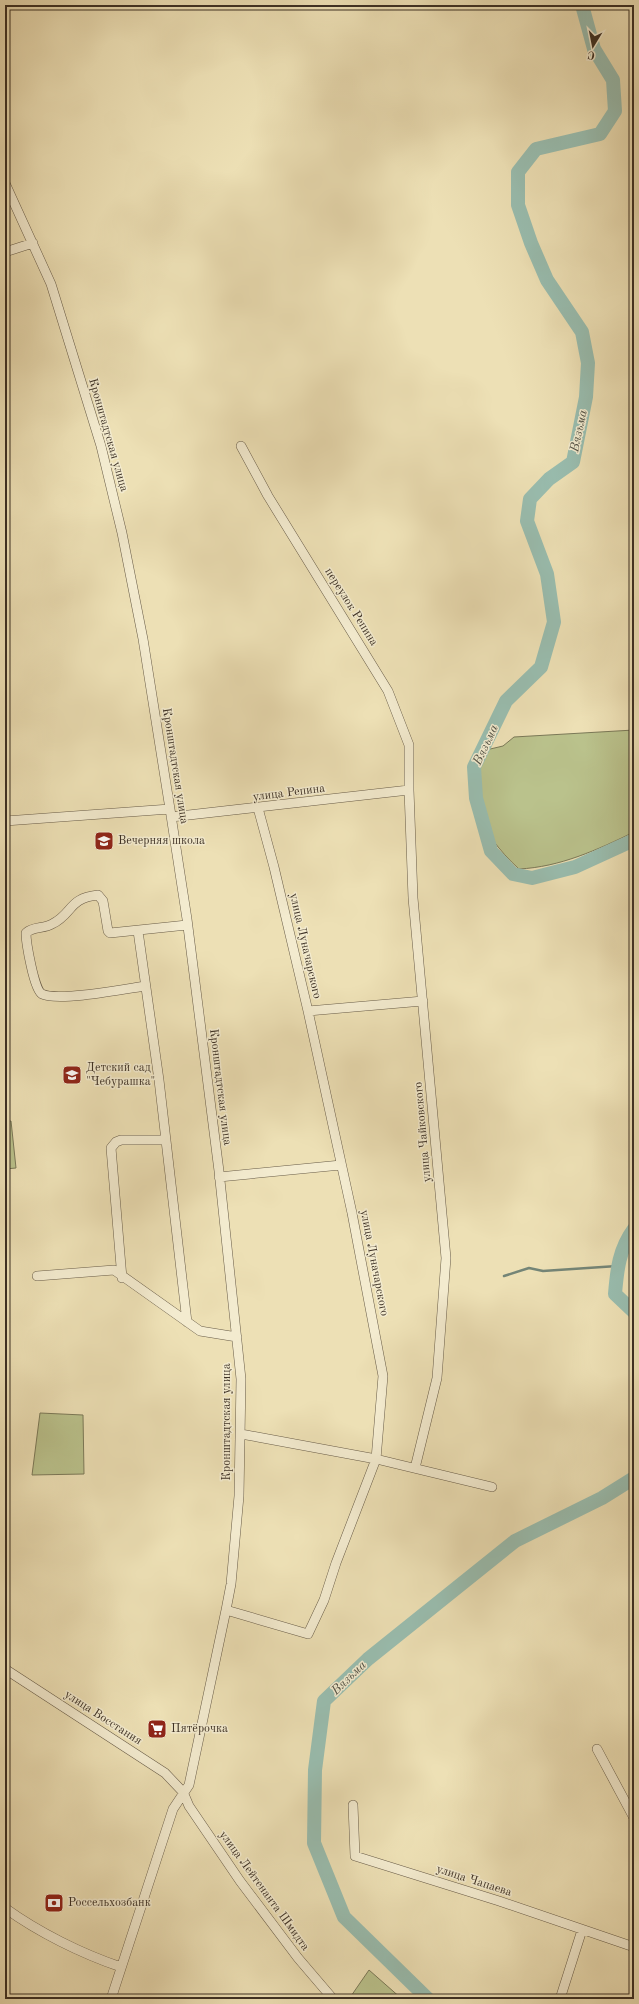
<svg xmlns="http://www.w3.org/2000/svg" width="639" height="2004" font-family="'Old Standard TT',serif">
	<rect width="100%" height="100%" fill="#ede0b5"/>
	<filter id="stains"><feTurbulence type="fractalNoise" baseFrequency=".005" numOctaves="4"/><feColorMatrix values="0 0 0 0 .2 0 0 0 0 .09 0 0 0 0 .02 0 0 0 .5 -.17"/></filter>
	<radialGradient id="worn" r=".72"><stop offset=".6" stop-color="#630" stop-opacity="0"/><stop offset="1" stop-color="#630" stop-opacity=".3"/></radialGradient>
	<path fill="#bac28c" stroke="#7b7958" d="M634 730V832C597 850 560 867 519 869 509 860 500 850 492 839 481 821 477 784 480 764 481 759 484 754 486 750L503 746 514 737Z
		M11 1121 16 1168 5 1169V1122Z
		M40 1413 83 1415 84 1474 32 1475Z
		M369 1970 402 1999H349Z"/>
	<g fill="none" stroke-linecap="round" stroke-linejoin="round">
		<path stroke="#748577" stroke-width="2.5" d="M504 1276 529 1268 543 1271 617 1266"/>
		<path stroke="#99bdaf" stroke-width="14" d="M582 5 594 49 613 80 615 111 600 134 536 149 518 172V205L531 243 547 280 582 332 588 363 586 397 573 462 549 479 530 499 527 521 547 574 554 622 541 667 506 701 474 767 476 798 491 851 513 874 532 878 575 867 634 840
			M634 1229C619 1249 617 1270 615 1294L634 1312
			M428 1999 344 1917 314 1843 315 1770 324 1701 368 1659 515 1541 602 1498 634 1478"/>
		<g stroke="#685c48" stroke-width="10">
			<path id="minor" d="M5 183 51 284 101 446 122 533 143 639 170 809 187 919 219 1171 241 1379 239 1496 231 1584 226 1610 189 1785 173 1809 111 1999
				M5 252 33 243
				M241 446 268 496 388 691 409 745V790L413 898 446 1258 437 1378 415 1468
				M171 817 409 790
				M5 821 170 809
				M138 931 159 1080 187 1322
				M145 986C125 989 58 1002 42 994 34 990 26 942 26 933 33 926 44 929 52 924 73 914 68 898 98 895L103 901 108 931 110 933 187 925
				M308 1011 423 1001
				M219 1177 341 1165
				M37 1276 114 1270 200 1331 237 1337
				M122 1278 111 1148 116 1142 121 1140H165
				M241 1434 376 1459 492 1487
				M226 1610 308 1634 324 1600 336 1563 376 1459 383 1376 352 1213 308 1011 274 867 258 808
				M5 1669 165 1773 183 1792 189 1806 240 1881 298 1958 333 1999
				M597 1749 634 1818
				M353 1805 355 1856 499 1901 634 1947
				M5 1908C38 1932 82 1954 121 1967
				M560 1999 582 1930"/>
		</g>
		<use href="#minor" stroke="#f3ebcf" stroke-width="9"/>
	</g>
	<defs>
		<g id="school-square" transform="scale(1)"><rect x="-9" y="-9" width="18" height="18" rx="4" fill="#8f2418" stroke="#f3ebcf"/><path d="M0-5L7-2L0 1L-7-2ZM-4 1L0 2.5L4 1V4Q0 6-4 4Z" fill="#fff"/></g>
		<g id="supermarket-square" transform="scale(1)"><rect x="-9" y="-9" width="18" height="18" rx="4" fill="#8f2418" stroke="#f3ebcf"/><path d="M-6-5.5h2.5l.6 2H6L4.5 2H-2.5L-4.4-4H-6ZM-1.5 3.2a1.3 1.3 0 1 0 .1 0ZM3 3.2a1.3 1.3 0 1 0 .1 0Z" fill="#fff"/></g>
		<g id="bank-square" transform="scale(1)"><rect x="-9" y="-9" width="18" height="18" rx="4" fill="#8f2418" stroke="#f3ebcf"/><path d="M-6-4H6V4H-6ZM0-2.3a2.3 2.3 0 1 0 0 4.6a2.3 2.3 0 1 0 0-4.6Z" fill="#fff"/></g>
	</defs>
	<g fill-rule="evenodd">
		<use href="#school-square" x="104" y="841"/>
		<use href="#school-square" x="72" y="1075"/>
		<use href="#supermarket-square" x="157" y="1729"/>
		<use href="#bank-square" x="54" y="1903"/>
	</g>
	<g text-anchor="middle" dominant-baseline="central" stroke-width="3" stroke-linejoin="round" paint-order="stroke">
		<g font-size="12" fill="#3c3024" stroke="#f3ebcf">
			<text transform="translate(108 435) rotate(74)">Кронштадтская улица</text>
			<text transform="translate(351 607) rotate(58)">переулок Репина</text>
			<text transform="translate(175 766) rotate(81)">Кронштадтская улица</text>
			<text transform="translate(289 793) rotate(-7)">улица Репина</text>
			<text transform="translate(305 946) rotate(77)">улица Луначарского</text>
			<text transform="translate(220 1087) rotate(83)">Кронштадтская улица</text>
			<text transform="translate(423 1132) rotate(-95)">улица Чайковского</text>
			<text transform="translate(374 1263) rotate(79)">улица Луначарского</text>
			<text transform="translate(227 1422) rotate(-90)">Кронштадтская улица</text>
			<text transform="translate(103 1718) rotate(33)">улица Восстания</text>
			<text transform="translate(474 1881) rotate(18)">улица Чапаева</text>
			<text transform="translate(264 1891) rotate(54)">улица Лейтенанта Шмидта</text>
		</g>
		<g font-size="12" fill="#3c3024" stroke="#f3ebcf" text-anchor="start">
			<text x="118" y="841">Вечерняя школа</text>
			<text x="86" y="1068">Детский сад<tspan x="86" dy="14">"Чебурашка"</tspan></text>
			<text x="171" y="1729">Пятёрочка</text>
			<text x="68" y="1903">Россельхозбанк</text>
		</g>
		<g font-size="13" font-style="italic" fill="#535347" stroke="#f3ebcf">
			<text transform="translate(579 431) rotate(-78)">Вязьма</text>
			<text transform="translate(486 745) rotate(-65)">Вязьма</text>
			<text transform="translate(349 1678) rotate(-44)">Вязьма</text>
		</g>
	</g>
	<rect width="639" height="2004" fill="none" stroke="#ede0b5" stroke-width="20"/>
	<rect x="6" y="6" width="627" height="1992" fill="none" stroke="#3c3024" stroke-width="2"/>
	<rect x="10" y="10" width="619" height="1984" fill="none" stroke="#3c3024"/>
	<g transform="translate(593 46) rotate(190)" stroke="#f3ebcf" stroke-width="3" paint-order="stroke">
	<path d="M0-3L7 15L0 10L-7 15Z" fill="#3c3024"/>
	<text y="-6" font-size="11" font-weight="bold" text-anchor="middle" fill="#3c3024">С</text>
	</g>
	<rect width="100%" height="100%" filter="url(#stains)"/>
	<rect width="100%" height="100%" fill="url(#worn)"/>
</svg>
